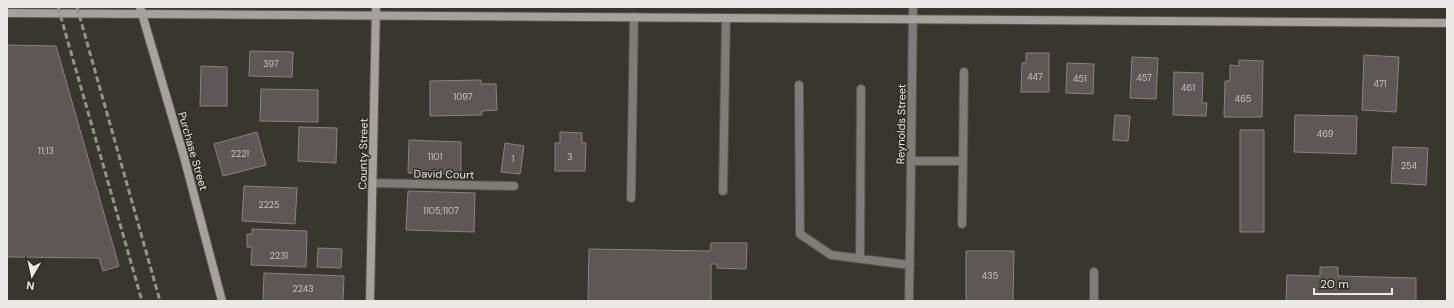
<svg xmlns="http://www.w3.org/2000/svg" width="1454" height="308" font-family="'DM Sans',sans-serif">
	<rect width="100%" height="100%" fill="#393630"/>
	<path fill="#5e5755" stroke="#8a8280" d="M7 45 56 46 119 266 103 271 99 258 7 257Z
		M250 51 293 52 292 77 249 76Z
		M1026 53H1049V92H1021L1022 63H1026Z
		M1364 55 1399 57 1396 112 1362 110Z
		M1132 57 1158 58 1156 99 1130 98Z
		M1239 60 1263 61 1262 117H1224L1225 81H1230V65L1239 66Z
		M1067 63 1094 64 1093 94 1066 93Z
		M201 66 227 67V106H200Z
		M1174 72 1203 73 1202 103H1207L1206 116 1173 115Z
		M481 80V84H496L497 110 482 111V115L430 116V81Z
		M261 89 318 90V122L260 121Z
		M1115 115 1130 116 1128 141 1113 140Z
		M1295 115 1357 116 1356 154 1294 152Z
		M299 127 337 128 336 163 298 161Z
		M1240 130H1264V232H1240Z
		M257 132 266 165 223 176 214 144Z
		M560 132 582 133V143H586L585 171H555V143H560Z
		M409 140 461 142V174L408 173Z
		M505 143 524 146 520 174 501 172Z
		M1393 147 1428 148 1426 185 1391 183Z
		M244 186 297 188 295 224 242 221Z
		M408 191 475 193 474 232 406 230Z
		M252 229 307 231 306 267 251 265 252 247H247V234H252Z
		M711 243H747L746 269 717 268V264H711V301H588L589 249 710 251Z
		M318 248 342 249 341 268 317 267Z
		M966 251H1014L1013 301H966Z
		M1320 267H1338V276L1416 278V301H1286L1287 275 1320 276Z
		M264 273 344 276 343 301H263Z"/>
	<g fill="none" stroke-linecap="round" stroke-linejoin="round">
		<g stroke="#55534d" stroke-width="10">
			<path id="lane" d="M799 85 800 234 831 255 910 265
				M911 161H963L962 224
				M963 161 964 72
				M373 183 514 186
				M723 191 726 18
				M631 198 634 17
				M860 259 861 89
				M1094 272V301
				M909 301 910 242"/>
		</g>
		<g stroke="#55534d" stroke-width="10">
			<path id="street" d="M910 242 913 7"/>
		</g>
		<g stroke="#55534d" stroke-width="10">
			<path id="secondary" d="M140 7 184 157 222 301
				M7 13 1447 23
				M370 301 376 7"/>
		</g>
		<use href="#lane" stroke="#7e7b79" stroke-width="8"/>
		<use href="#street" stroke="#7e7b79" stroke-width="8"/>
		<use href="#secondary" stroke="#a6a19e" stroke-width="8"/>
		<path stroke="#94928d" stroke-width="3" stroke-dasharray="6 3" stroke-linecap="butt" d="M58 7 142 301
			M77 7 160 301"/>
	</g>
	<g text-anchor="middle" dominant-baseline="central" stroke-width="3" stroke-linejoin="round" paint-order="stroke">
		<g font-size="9" fill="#c7c4c1">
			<text x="271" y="64">397</text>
			<text x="1035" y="77">447</text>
			<text x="1144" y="78">457</text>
			<text x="1080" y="79">451</text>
			<text x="1380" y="84">471</text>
			<text x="1188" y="88">461</text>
			<text x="463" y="97">1097</text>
			<text x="1243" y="99">465</text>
			<text x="1325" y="134">469</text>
			<text x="46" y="151">11;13</text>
			<text x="240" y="154">2221</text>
			<text x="435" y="157">1101</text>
			<text x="570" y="157">3</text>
			<text x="513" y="159">1</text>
			<text x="1409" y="166">254</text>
			<text x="269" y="205">2225</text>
			<text x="441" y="211">1105;1107</text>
			<text x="279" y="256">2231</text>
			<text x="990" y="276">435</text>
			<text x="303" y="289">2243</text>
		</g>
		<g font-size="11" fill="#eae9e5" stroke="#2f2c26">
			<text transform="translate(901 124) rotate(-89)">Reynolds Street</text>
			<text transform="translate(193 151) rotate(74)">Purchase Street</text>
			<text transform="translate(363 154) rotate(-89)">County Street</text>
			<text transform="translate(444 174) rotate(1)">David Court</text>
		</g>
	</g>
	<rect width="1454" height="308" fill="none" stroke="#eae9e5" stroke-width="16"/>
	<g transform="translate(32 276) rotate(189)" stroke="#2f2c26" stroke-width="3" paint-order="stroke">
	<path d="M0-3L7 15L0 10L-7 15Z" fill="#eae9e5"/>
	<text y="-6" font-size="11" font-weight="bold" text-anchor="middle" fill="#eae9e5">N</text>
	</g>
	<path d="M1314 288v6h78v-6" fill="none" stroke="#eae9e5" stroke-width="2"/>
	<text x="1320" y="288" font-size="12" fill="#eae9e5" stroke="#2f2c26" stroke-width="3" paint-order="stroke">20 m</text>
</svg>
